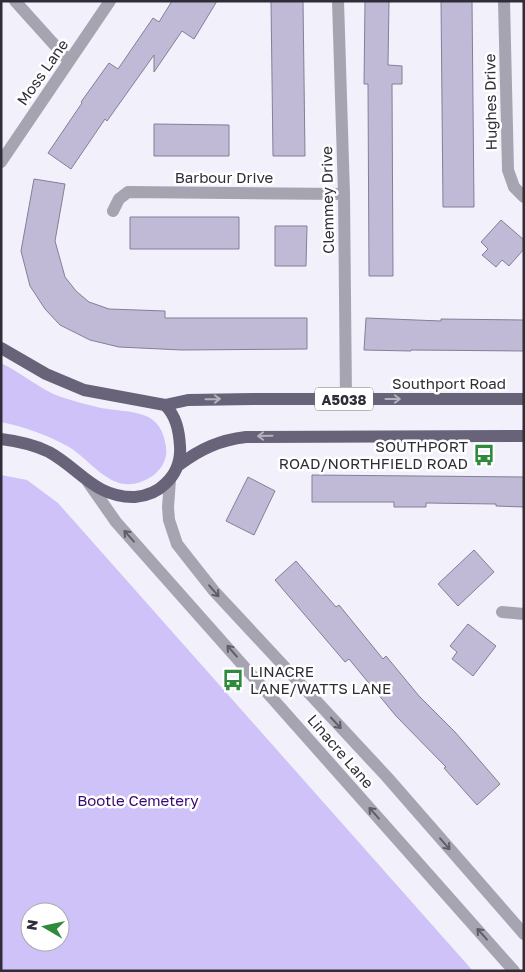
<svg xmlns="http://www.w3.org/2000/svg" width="525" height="972" font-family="'Golos Text',sans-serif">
	<rect width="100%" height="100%" fill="#f2f0fb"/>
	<path fill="#cfc2f8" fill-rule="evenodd" d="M1 363C22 373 39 389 61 397 74 401 88 405 101 408 128 413 159 408 165 442 167 449 167 457 163 464 159 472 151 478 143 481 112 495 92 461 69 447 48 435 25 427 1 422Z
		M1 475 27 480 58 503 473 971H1ZM30 912H60V942H30Z"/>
	<path fill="#c0bad6" stroke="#847e98" d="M172 1H217L194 39 182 31 154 72V55L107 121 105 119 71 169 48 153 82 103 81 102 109 63 118 69 153 18 159 22Z
		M271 1H303L305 156H273Z
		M365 1H389L388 65 402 66V84H392L393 276H369L368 84H364Z
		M441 1H472L474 207H443Z
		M154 124 229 125V156H154Z
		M34 179 65 184 55 241 65 277 76 291 89 302 109 309 165 311V318H307V349L182 350 119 347 90 340 60 325 45 309 30 286 21 251Z
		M130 217H239V249H130Z
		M501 220 524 240V249L509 266 502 260 496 267 482 255 488 249 481 242Z
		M275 226H307L306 266H275Z
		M366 318 441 321V319L524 320V351L411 350V351L364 350Z
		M312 475 524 477V507L496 506V504L426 503V507H394V502H312Z
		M248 477 275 491 254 535 226 521Z
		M474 550 494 572 458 606 438 584Z
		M296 561 336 607 339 605 383 659 386 656 419 696 455 732 500 784 477 805 444 768 446 767 396 716 349 659 345 662 275 580Z
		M468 624 496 646 473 676 452 659 457 652 450 646Z"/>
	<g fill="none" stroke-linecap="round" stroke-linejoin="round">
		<path stroke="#a6a4b0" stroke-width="12" d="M15 1 69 61
			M338 1 344 194 346 399
			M504 1 508 170 514 187 524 197
			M1 162 110 1
			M113 211 119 199 128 192 344 194
			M502 612 524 614"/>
		<path stroke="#a6a4b0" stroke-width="12" d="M170 480 168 507 169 520 177 544 184 553 214 591 387 777 524 934
			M88 482 116 522 514 971"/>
		<path stroke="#686379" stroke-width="12" d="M1 348 46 374 84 390 165 405C176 416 179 430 180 446 181 461 176 474 165 484 157 492 146 496 135 497 95 498 80 469 49 452 35 445 17 441 1 439
			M165 405 188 400 253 399H524
			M179 465C200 449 220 440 246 437L524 436"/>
	</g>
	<defs><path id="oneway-shaft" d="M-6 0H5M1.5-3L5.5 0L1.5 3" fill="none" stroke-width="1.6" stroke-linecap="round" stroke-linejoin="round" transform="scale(1.25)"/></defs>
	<g stroke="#b4b1bc">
		<use href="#oneway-shaft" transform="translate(213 399) rotate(-1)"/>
		<use href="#oneway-shaft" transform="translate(393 399)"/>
		<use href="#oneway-shaft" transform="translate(265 436) rotate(179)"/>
	</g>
	<g stroke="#5f5d67">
		<use href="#oneway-shaft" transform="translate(129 536) rotate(-132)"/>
		<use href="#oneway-shaft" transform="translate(214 591) rotate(49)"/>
		<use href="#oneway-shaft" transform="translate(232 651) rotate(-131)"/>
		<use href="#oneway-shaft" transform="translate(336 723) rotate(47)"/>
		<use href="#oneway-shaft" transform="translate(374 813) rotate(-132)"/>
		<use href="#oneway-shaft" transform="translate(445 844) rotate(49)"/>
		<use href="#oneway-shaft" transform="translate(482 934) rotate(-132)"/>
	</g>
	<defs>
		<g id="bus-bare" transform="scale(1.725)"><path d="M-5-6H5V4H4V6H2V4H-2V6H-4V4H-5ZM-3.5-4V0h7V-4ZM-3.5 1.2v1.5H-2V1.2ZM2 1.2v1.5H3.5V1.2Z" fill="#2f8a3b" stroke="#fff" stroke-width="2.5" paint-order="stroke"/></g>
	</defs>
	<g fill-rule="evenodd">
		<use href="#bus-bare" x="484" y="455"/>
		<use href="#bus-bare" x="233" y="680"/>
	</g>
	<g text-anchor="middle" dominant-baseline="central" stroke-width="5" stroke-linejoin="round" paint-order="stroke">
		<rect fill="#fff" stroke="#6d6c73" stroke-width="1" x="315" y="387.5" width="58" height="23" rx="4"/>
		<g font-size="14" font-weight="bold" fill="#2f2d37">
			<text x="344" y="399">A5038</text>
		</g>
		<g font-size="15" fill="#2f2d37" stroke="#fff">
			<text transform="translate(42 72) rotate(-55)">Moss Lane</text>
			<text transform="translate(490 102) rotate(-91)">Hughes Drive</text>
			<text x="224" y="177">Barbour Drive</text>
			<text transform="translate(327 200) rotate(-91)">Clemmey Drive</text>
			<text x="449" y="383">Southport Road</text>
			<text transform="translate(341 751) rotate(49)">Linacre Lane</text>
		</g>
		<g font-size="15" fill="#2f2d37" stroke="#fff" text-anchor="end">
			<text x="468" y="446">SOUTHPORT<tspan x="468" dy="17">ROAD/NORTHFIELD ROAD</tspan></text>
			<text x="250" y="671" text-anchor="start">LINACRE<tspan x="250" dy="17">LANE/WATTS LANE</tspan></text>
		</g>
		<g font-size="15" fill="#3a0874" stroke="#fff">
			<text x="138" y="800">Bootle Cemetery</text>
		</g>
	</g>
	<rect width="525" height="972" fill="none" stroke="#2f2d37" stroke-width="5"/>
	<g transform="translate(45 927) rotate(279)"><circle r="24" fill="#ffffff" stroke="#acabaf"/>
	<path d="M0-4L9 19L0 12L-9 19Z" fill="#2f8a3b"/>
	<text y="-8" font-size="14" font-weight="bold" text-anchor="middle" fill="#2f2d37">N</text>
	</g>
</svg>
